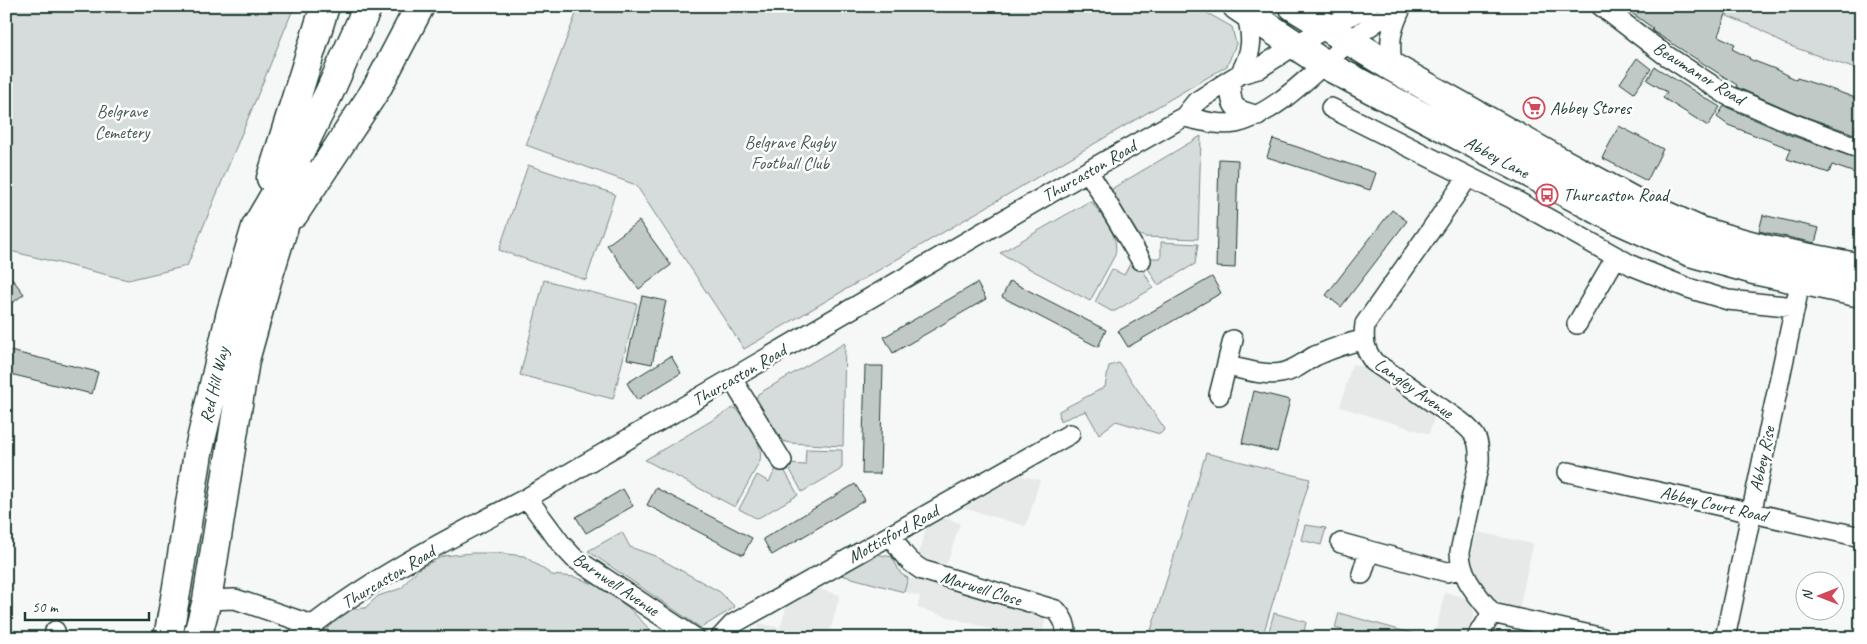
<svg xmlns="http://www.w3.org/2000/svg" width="1867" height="644" font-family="Caveat,sans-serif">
	<rect width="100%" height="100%" fill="#f6f7f7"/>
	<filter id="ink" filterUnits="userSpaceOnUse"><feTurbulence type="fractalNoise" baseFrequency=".02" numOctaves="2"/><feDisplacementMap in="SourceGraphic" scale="10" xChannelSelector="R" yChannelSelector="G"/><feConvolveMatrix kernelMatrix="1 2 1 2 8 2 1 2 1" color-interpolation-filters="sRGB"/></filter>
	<g filter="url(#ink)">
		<path fill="#e6e9e8" d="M1615 6H1665L1651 30Z
			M1352 364 1365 367 1435 415 1429 434 1340 407Z
			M1020 475 1040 480 1026 526 963 508Z
			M939 516 960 523 947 564 918 557 928 521Z
			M1477 532 1533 544 1519 609 1503 604 1495 599 1477 579 1470 563Z
			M908 578 1046 617 1041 638H1023L917 608 920 596 904 592Z
			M816 588 840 595 828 638H816L806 635 805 638H755L759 623 780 628 787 605Z
			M1445 592 1473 600 1474 618 1467 638H1434Z"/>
		<path fill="#d6dcdb" stroke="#7a8c88" d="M6 6 294 7 187 266 128 280 6 250Z
			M579 6H1195L1232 27 1236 44 1227 66 744 349 636 185 526 145Z
			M1730 6H1861V71L1782 43 1760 29 1727 16Z
			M1201 136 1198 239 1145 237 1138 234 1111 193 1113 188Z
			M528 165 615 194 586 280 499 250Z
			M1088 202H1092C1102 218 1120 235 1115 255L1090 301 1000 253Z
			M1161 242 1198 244 1195 264 1158 285 1142 258H1161Z
			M1137 259 1153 288 1115 311H1111L1095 302 1112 269 1124 275 1131 262Z
			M544 280 637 304 613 399 520 375Z
			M845 343 843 446 790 443 783 441 756 399 758 394Z
			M1119 363 1165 429 1160 434 1116 421 1099 434 1086 411 1060 421 1059 411 1105 387 1109 366Z
			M733 408 737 409C747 425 764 442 760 461L735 507 645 460Z
			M806 449 842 450V467L840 470 802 492 787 464 805 465Z
			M1206 453 1310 479 1262 638 1149 637Z
			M782 466 798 495 760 517 756 518 739 509 757 475 769 482 776 469Z
			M1305 525 1326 528 1321 545 1301 540Z
			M622 532 630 547 655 556 720 592 735 607 701 628 588 551Z
			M472 553H497L524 556 552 575 575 577 599 586 629 608 658 638H324L322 635 337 617 352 609 365 608 378 596 402 588 410 577 420 568 443 556Z
			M877 554 892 557 901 574 908 578 904 592 841 575Z
			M1274 613 1306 622 1303 638H1267Z
			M1339 613 1428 638H1369L1335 628Z"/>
		<path fill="#c0c9c6" stroke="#1f3d34" d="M1622 6H1729L1718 36 1735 44 1732 49 1750 58 1749 59 1775 69 1796 80 1797 78 1825 87 1861 100V113L1854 134 1798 114 1736 87 1737 85 1654 32 1652 30 1653 28Z
			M1637 58 1651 69 1634 93 1620 83Z
			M1655 67 1720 107 1708 126 1663 98 1667 92 1647 80Z
			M1724 106 1790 135 1861 160V175L1832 165 1829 173 1787 159 1791 149 1728 125 1717 117Z
			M1619 126 1663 149 1647 181 1602 158Z
			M1273 139 1376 173 1370 190 1267 157Z
			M1219 159 1238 160 1235 268 1216 267Z
			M1392 210 1407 221 1341 307 1326 295Z
			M1763 215 1819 228 1815 243 1759 231Z
			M639 221 671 265 639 289 607 245Z
			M6 271 24 294 6 308Z
			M1212 277 1221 293 1128 347 1118 331Z
			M1010 281 1106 330 1098 347 1002 297Z
			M977 283 986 299 893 353 884 337Z
			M642 296 666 301 652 364 627 359Z
			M6 350 98 372 92 394 6 373Z
			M671 356 681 373 637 400 627 383Z
			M865 366H883L880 474H862Z
			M1254 391 1290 400 1277 452 1242 443Z
			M855 484 865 500 772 555 763 539Z
			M656 488 752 538 743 555 647 505Z
			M623 489 633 506 586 533 576 517Z"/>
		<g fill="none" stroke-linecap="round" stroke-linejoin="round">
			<g stroke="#1f3d34" stroke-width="22">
				<path id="minor" d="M1601 6 1664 54 1727 95 1794 124 1861 149
					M1392 67C1389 39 1390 32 1402 6
					M1240 74C1253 51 1253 38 1246 12
					M1230 80C1232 108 1230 108 1258 116
					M1331 108 1511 198 1633 266 1688 288 1728 300 1795 307
					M1184 117C1200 120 1219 126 1236 123 1277 114 1318 67 1350 41 1366 28 1383 17 1400 6
					M1088 171 1141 260
					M1468 177 1365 324C1363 340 1364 349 1374 362L1460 421C1477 434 1480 441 1479 463L1460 552C1460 577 1477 594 1492 613
					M1577 324 1616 257
					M1227 366C1244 369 1263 376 1281 373 1294 371 1304 362 1315 356 1331 349 1346 343 1363 340
					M732 379 782 461
					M1219 395 1233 340
					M1568 472 1861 537
					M527 498 561 544 574 558 695 638
					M892 535C900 551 907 561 922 570L1056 610C1064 619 1067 626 1066 638
					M1341 543 1447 572 1462 569
					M1362 574 1369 551
					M207 600 235 599 312 625
					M1492 613 1603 638
					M54 638 55 631
					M297 638C364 581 450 538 527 498L1088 171 1178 120 1184 117 1196 102 1230 80 1240 74 1258 69 1295 45 1368 6
					M720 638 733 624 1070 434
					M1477 638 1492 613
					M1725 638 1797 297"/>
			</g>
			<g stroke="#1f3d34" stroke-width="31">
				<path id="primary" d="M1237 6 1324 64 1612 217 1690 252 1754 270 1861 293
					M1293 6 1392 67 1559 161 1633 201 1700 231 1724 238 1769 250 1861 268"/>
			</g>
			<g stroke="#1f3d34" stroke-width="31">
				<path id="trunk" d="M271 178 325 6
					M294 214 377 88 420 6
					M168 638 177 587 198 453 231 312 256 227 303 146 329 93 368 6
					M197 638 207 600 245 360 267 281 293 197 298 168"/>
			</g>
			<use href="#minor" stroke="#fff" stroke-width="19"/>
			<use href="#primary" stroke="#fff" stroke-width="28"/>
			<use href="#trunk" stroke="#fff" stroke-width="28"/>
		</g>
	</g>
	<defs>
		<g id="supermarket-ring" transform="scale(1.125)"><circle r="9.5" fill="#fff" stroke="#d1495b" stroke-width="1.5"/><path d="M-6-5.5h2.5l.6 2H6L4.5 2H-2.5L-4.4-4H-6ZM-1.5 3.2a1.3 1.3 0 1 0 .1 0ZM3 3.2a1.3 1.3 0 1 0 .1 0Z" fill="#d1495b"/></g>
		<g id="bus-ring" transform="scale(1.125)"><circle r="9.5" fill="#fff" stroke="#d1495b" stroke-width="1.5"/><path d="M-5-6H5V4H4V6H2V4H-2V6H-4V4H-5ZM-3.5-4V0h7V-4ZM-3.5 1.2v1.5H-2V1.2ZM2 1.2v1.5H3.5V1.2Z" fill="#d1495b"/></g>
	</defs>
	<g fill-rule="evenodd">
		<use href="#supermarket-ring" x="1534" y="108"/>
		<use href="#bus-ring" x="1547" y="195"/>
	</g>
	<g text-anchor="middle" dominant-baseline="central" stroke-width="5" stroke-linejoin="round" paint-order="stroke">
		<g font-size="18" fill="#1f3d34" stroke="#fff">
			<text transform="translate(1699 73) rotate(32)">Beaumanor Road</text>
			<text transform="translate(1497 157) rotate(28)">Abbey Lane</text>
			<text transform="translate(1089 171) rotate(-30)">Thurcaston Road</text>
			<text transform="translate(739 375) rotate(-30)">Thurcaston Road</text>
			<text transform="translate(214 385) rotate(-77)">Red Hill Way</text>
			<text transform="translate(1414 388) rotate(35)">Langley Avenue</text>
			<text transform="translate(1762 459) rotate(-78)">Abbey Rise</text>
			<text transform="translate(1714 504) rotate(13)">Abbey Court Road</text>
			<text transform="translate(893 534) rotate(-29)">Mottisford Road</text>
			<text transform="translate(388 577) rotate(-31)">Thurcaston Road</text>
			<text transform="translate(616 584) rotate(34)">Barnwell Avenue</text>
			<text transform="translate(981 588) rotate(17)">Marwell Close</text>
		</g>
		<g font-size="18" fill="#1f3d34" stroke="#fff" text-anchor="start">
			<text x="1550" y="108">Abbey Stores</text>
			<text x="1563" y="195">Thurcaston Road</text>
		</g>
		<g font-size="18" fill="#445d55" stroke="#fff">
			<text x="122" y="111">Belgrave<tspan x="122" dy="21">Cemetery</tspan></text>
			<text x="790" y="142">Belgrave Rugby<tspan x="790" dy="21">Football Club</tspan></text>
		</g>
	</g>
	<rect width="1867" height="644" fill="none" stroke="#fff" stroke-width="25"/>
	<rect x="12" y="12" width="1842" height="619" fill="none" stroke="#1f3d34" stroke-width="2" filter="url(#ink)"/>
	<g transform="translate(1820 596) rotate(270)"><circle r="24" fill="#ffffff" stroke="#a5b1ae"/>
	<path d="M0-4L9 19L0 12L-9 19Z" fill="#d1495b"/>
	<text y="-8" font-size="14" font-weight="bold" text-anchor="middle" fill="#1f3d34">N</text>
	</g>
	<path d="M25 612v8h124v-8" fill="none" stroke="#1f3d34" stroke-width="2.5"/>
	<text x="32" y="612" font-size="15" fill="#1f3d34" stroke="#ffffff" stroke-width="4" paint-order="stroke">50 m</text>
</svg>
